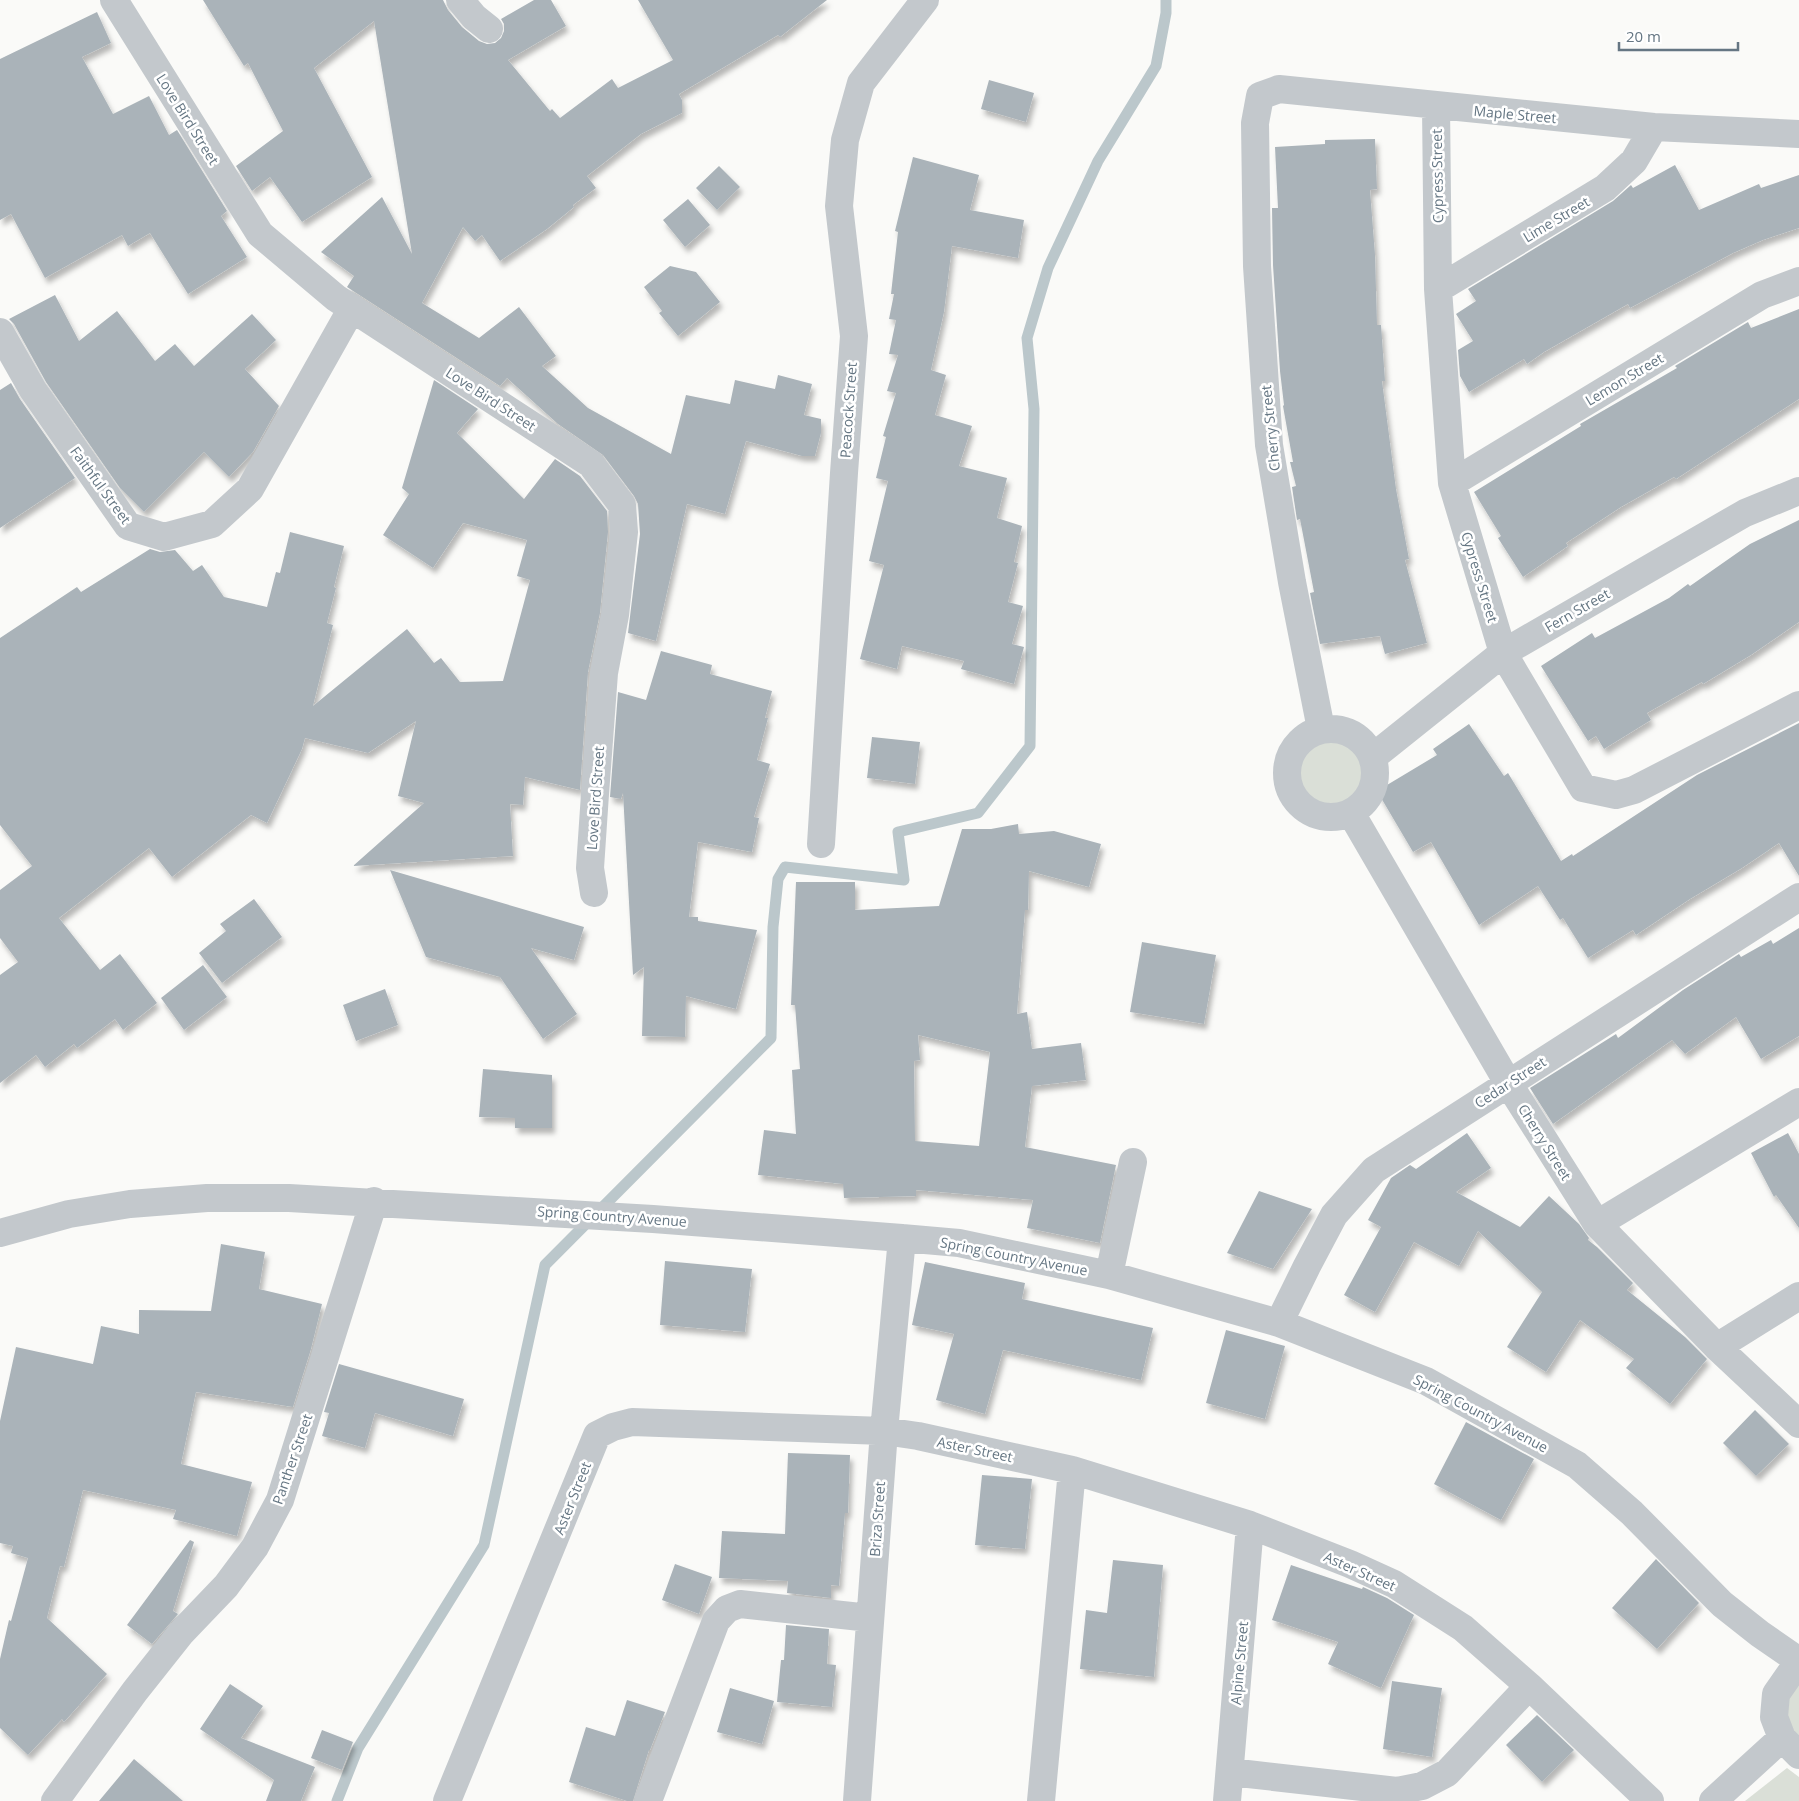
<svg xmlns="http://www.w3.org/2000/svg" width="1799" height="1801" font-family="'Open Sans',sans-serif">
	<defs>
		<filter id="shadow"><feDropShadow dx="3" dy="5.5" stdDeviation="2.5" flood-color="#0004"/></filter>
	</defs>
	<rect width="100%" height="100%" fill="#fafaf8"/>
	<path fill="#dadfd7" d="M1293 773a38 38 0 1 1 76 0a38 38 0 1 1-76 0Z
		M1799 1671V1747L1787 1735 1782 1695Z
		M1787 1768 1799 1777V1801H1745Z"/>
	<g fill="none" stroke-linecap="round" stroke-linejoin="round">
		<path stroke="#bbc7cb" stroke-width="11" d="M337 1801 358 1748 484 1545 545 1265 771 1038 773 927 778 879 785 867 904 880 898 832 978 813 1030 746 1034 409 1027 338 1048 268 1098 161 1156 66 1166 13V0"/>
	</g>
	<path fill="#aab3b9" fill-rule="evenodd" filter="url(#shadow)" d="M203 0H443L448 10 462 27 479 41 487 44 495 43 501 38 504 31V24L501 19 534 0H551L566 26 508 60 550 111 552 109 560 118 612 79 618 88 673 60 638 0H827L780 37 778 35 679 94 682 100V113L641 134 587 176 596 188 573 205 574 207 547 229 500 261 482 235 475 241 463 227 422 303 479 338 519 307 556 356 542 366 588 408 671 454 686 395 730 404 735 380 775 389 778 375 812 384 804 415 821 419V433L815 456H802L746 441 725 514 687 504 656 641 628 633 640 534 638 504 634 496 603 455 558 424 507 378 500 386 347 287 354 276 321 252 382 197 412 254 374 21 314 68 372 177 302 222 270 177 252 191 236 166 283 131 248 63 244 66Z
		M97 12 111 43 82 57 113 114 149 96 169 135 177 130 227 211 221 216 247 257 188 294 150 233 128 246 122 235 45 278 11 214 0 220V59Z
		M989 80 1034 93 1026 122 981 109Z
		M1375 139 1377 189 1370 190 1375 255 1377 325H1381L1385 381H1382L1396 489 1409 559 1405 560 1427 643 1385 654 1380 636 1320 644 1310 593 1314 592 1300 519 1297 520 1292 487 1296 486 1290 462H1293L1283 406 1284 405 1280 371 1273 265 1272 208H1278L1275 147 1325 144V140Z
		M913 157 979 175 970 210 1024 220 1018 258 952 246 944 312 931 370 946 375 935 415 972 426 959 466 1007 478 997 518 1022 526 1014 562 1018 563 1008 602 1023 606 1012 644 1024 647 1014 684 961 669 964 661 902 646 897 669 860 659 884 565 869 561 888 481 876 478 886 437 883 436 896 393 887 391 898 355 889 354 896 320 889 319 894 294H891L898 232 895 231Z
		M1675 165 1699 210 1759 184 1761 188 1799 175V228L1763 240 1733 253 1630 308 1628 304 1544 352 1527 364 1524 359 1469 392 1460 376 1458 350 1473 341 1456 314 1476 301 1468 289 1613 201 1631 185 1633 188Z
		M719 166 740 187 717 210 696 188Z
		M688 199 710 225 685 247 663 220Z
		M670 266 696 272 720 302 678 336 659 313 662 311 644 287Z
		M55 295 79 341 117 311 155 361 175 344 194 366 252 314 276 340 245 369 279 406 253 452 229 477 204 452 144 512 120 488 46 382 14 324 9 319Z
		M1799 309V399L1676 479 1674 477 1621 507 1566 543 1568 546 1523 577 1498 538 1501 536 1474 492 1581 426 1580 424 1677 368 1675 366 1748 322 1751 328Z
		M434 380 478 409 457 433 524 499 555 459 580 476 607 511 608 532 600 613 588 672 580 790 525 777 523 805 510 804 513 856 353 866 424 803 398 796 416 721 368 753 305 738 302 749 267 823 251 815 172 877 149 848 59 918 100 970 120 954 157 1003 123 1030 115 1019 77 1048 74 1044 45 1067 36 1055 0 1083V975L18 962 0 938V890L32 866 0 825V638L77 587 81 592 150 549 160 552 175 550 193 571 202 565 224 597 267 607 276 572 280 573 290 532 344 546 334 587 336 588 327 623 333 625 313 706 407 629 434 663 441 658 460 682 503 681 530 580 517 576 527 540 463 523 433 568 383 535 409 494 402 488Z
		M11 383 20 399 75 478 0 528V390Z
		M1799 520V622L1751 655 1703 684 1702 682 1647 713 1651 720 1604 749 1596 736 1588 741 1541 666 1592 633 1595 638 1669 598 1688 584 1690 586 1750 544Z
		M661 651 712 665 710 674 772 691 765 718H768L757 760 770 764 754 817 759 818 752 852 698 842 689 917H698V921L757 930 736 1009 686 996 685 1037 642 1036 644 967 633 975 623 793 621 799 610 797 618 692 646 700Z
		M1799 723V876L1779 843 1742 868 1690 899 1636 935 1633 930 1588 958 1563 918 1560 920 1538 886 1479 925 1431 842 1413 852 1377 791 1437 755 1433 749 1469 724 1504 776 1508 773 1561 861 1572 854 1573 856 1697 775Z
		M872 737 920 742 915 784 867 778Z
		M1018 824 1019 834 1054 831 1101 844 1089 887 1029 871 1028 910H1025L1017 1014 1027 1012 1032 1049 1081 1043 1086 1080 1032 1086 1025 1147 1116 1165 1100 1243 1027 1228 1033 1200 916 1190V1196L844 1198 843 1184 758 1175 764 1130 796 1134 792 1070 800 1069 795 1005H791L796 882H855V910L939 906 962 829H991ZM918 1035 990 1052 979 1146 915 1141 914 1061 920 1060Z
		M390 870 584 927 574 960 531 948 577 1014 543 1039 500 977 426 957Z
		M254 899 282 937 222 983 199 953 226 931 220 924Z
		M1799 928V1036L1761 1059 1736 1017 1685 1054 1672 1040 1553 1124 1530 1088 1616 1034 1618 1038 1683 990 1739 954 1741 957 1771 940 1773 944Z
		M1142 942 1216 955 1204 1024 1130 1012Z
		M203 965 227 997 184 1030 161 998Z
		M385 989 398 1025 356 1041 343 1005Z
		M483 1069 552 1075V1128H515V1118L479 1117Z
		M1467 1133 1491 1168 1456 1192 1520 1227 1549 1196 1579 1224 1589 1238 1588 1240 1597 1247 1633 1283 1627 1290 1685 1337 1707 1359 1670 1404 1626 1368 1634 1359 1580 1320 1546 1372 1507 1347 1542 1292 1478 1231 1459 1266 1414 1242 1375 1312 1344 1295 1381 1227 1368 1220 1391 1178 1410 1165 1416 1169Z
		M1788 1133 1799 1154V1228L1776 1195 1774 1197 1751 1153Z
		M1259 1191 1312 1209 1273 1269 1227 1253Z
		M221 1244 265 1252 259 1289 322 1304 311 1349 293 1407 196 1392 181 1464 252 1482 237 1536 173 1519 176 1510 83 1490 64 1567 60 1566 47 1618 107 1674 64 1722 62 1719 28 1755 0 1728V1659L9 1620 11 1621 28 1558 11 1553 13 1546 0 1543V1421L16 1347 93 1364 101 1326 139 1334V1310L211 1311Z
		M665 1261 752 1269 745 1332 660 1325Z
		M925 1262 1025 1283 1022 1299 1153 1328 1141 1380 1003 1350 985 1414 936 1400 954 1334 912 1325Z
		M1226 1330 1285 1346 1265 1419 1206 1403Z
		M339 1364 464 1399 453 1436 375 1413 365 1448 322 1436 329 1413 324 1412Z
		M1755 1410 1789 1444 1756 1476 1723 1443Z
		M1466 1422 1534 1459 1501 1520 1434 1484Z
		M788 1453 850 1455 848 1513H845L839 1586 831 1585V1598L787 1593 788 1581 719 1578 722 1531 785 1534Z
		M982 1475 1032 1479 1025 1549 975 1545Z
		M190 1540 194 1542 173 1611 178 1614 152 1644 127 1625Z
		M1656 1559 1699 1603 1657 1649 1612 1608Z
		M1113 1560 1163 1565 1154 1677 1080 1669 1086 1610 1107 1613Z
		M675 1564 712 1577 699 1614 662 1600Z
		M1291 1565 1362 1589 1363 1587 1387 1598 1414 1615 1381 1688 1328 1664 1338 1642 1272 1620Z
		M786 1625 829 1629 827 1664 836 1665 832 1707 777 1702 781 1660H784Z
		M1392 1681 1442 1688 1432 1757 1383 1749Z
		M230 1684 263 1706 241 1738 315 1767 301 1801H266L274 1780 200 1729Z
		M730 1688 774 1701 762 1744 717 1732Z
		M627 1700 665 1712 650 1750H649L633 1801H627L569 1782 586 1727 615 1736Z
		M1537 1715 1574 1750 1542 1782 1506 1745Z
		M322 1730 353 1742 342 1770 311 1758Z
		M134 1759 183 1801H99Z"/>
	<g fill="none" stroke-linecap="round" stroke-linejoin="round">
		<path stroke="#c3c8cc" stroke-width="28" d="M114 0 260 234 336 298 591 464 622 505 624 532 615 615 604 673 595 794 590 868 594 893
			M460 0 474 17 489 29
			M1436 106 1438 289 1452 483 1503 653 1583 788 1616 795 1634 790 1799 705
			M1438 289 1605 188 1634 161 1654 127
			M0 332 33 390 128 526 164 537 212 524 250 489 352 308
			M1452 483 1762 295 1799 281
			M1287 773a44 44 0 1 1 88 0a44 44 0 1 1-88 0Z
			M1321 729 1292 582 1269 445 1257 266 1255 123 1260 96 1279 89 1654 127 1799 134
			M1373 757 1503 653 1745 513 1799 491
			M1351 813 1508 1083 1597 1224 1717 1347 1799 1424
			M821 844 844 473 854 336 839 206 845 140 861 83 925 0
			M1597 1224 1799 1102
			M0 1233 69 1214 130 1204 207 1198H289L653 1219 902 1238 959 1243 1109 1275 1279 1323 1426 1381 1577 1465 1632 1513 1722 1604 1760 1634 1799 1661
			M1109 1275 1133 1162
			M1279 1323 1307 1266 1334 1215 1374 1170 1799 897
			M1717 1347 1799 1296
			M1799 1661 1776 1694 1774 1717 1782 1738 1799 1755
			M1230 1772 1397 1791 1422 1786 1447 1773 1529 1686
			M55 1801 135 1691 181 1633 226 1586 255 1547 280 1500 374 1201
			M447 1801 597 1435 613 1427 632 1422 884 1431 918 1436 1072 1470 1250 1525 1350 1564 1394 1584 1463 1628 1529 1686 1650 1801
			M648 1801 716 1621 727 1609 740 1604 870 1618
			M857 1801 884 1431 902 1238
			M1041 1801 1072 1470
			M1227 1801 1250 1525
			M1713 1801 1782 1738"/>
	</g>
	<g text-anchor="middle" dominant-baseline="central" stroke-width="5" stroke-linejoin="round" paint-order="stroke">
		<g font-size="14" fill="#657683" stroke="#fff">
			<text transform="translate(1515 114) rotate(5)">Maple Street</text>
			<text transform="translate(188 119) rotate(58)">Love Bird Street</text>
			<text transform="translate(1437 176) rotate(-91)">Cypress Street</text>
			<text transform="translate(1556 219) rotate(-31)">Lime Street</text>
			<text transform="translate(1624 379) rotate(-31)">Lemon Street</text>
			<text transform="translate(491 399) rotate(33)">Love Bird Street</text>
			<text transform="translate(848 410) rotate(-86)">Peacock Street</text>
			<text transform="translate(1270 428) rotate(-96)">Cherry Street</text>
			<text transform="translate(101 485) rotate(54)">Faithful Street</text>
			<text transform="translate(1480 577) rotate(73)">Cypress Street</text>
			<text transform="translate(1577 610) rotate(-30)">Fern Street</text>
			<text transform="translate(595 798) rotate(-86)">Love Bird Street</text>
			<text transform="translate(1510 1082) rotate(-33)">Cedar Street</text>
			<text transform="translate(1545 1142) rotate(58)">Cherry Street</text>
			<text transform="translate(612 1216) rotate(4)">Spring Country Avenue</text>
			<text transform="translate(1014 1256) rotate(11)">Spring Country Avenue</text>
			<text transform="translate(1481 1413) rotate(28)">Spring Country Avenue</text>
			<text transform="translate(975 1449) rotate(12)">Aster Street</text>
			<text transform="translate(292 1459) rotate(-71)">Panther Street</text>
			<text transform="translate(572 1498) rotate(-68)">Aster Street</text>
			<text transform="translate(877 1519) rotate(-86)">Briza Street</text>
			<text transform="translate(1360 1571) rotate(24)">Aster Street</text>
			<text transform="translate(1239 1663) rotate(-85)">Alpine Street</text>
		</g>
	</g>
	<path d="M1619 42v8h119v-8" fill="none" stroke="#657683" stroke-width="2.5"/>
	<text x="1626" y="42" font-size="15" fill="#657683" stroke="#ffffff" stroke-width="4" paint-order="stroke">20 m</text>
</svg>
